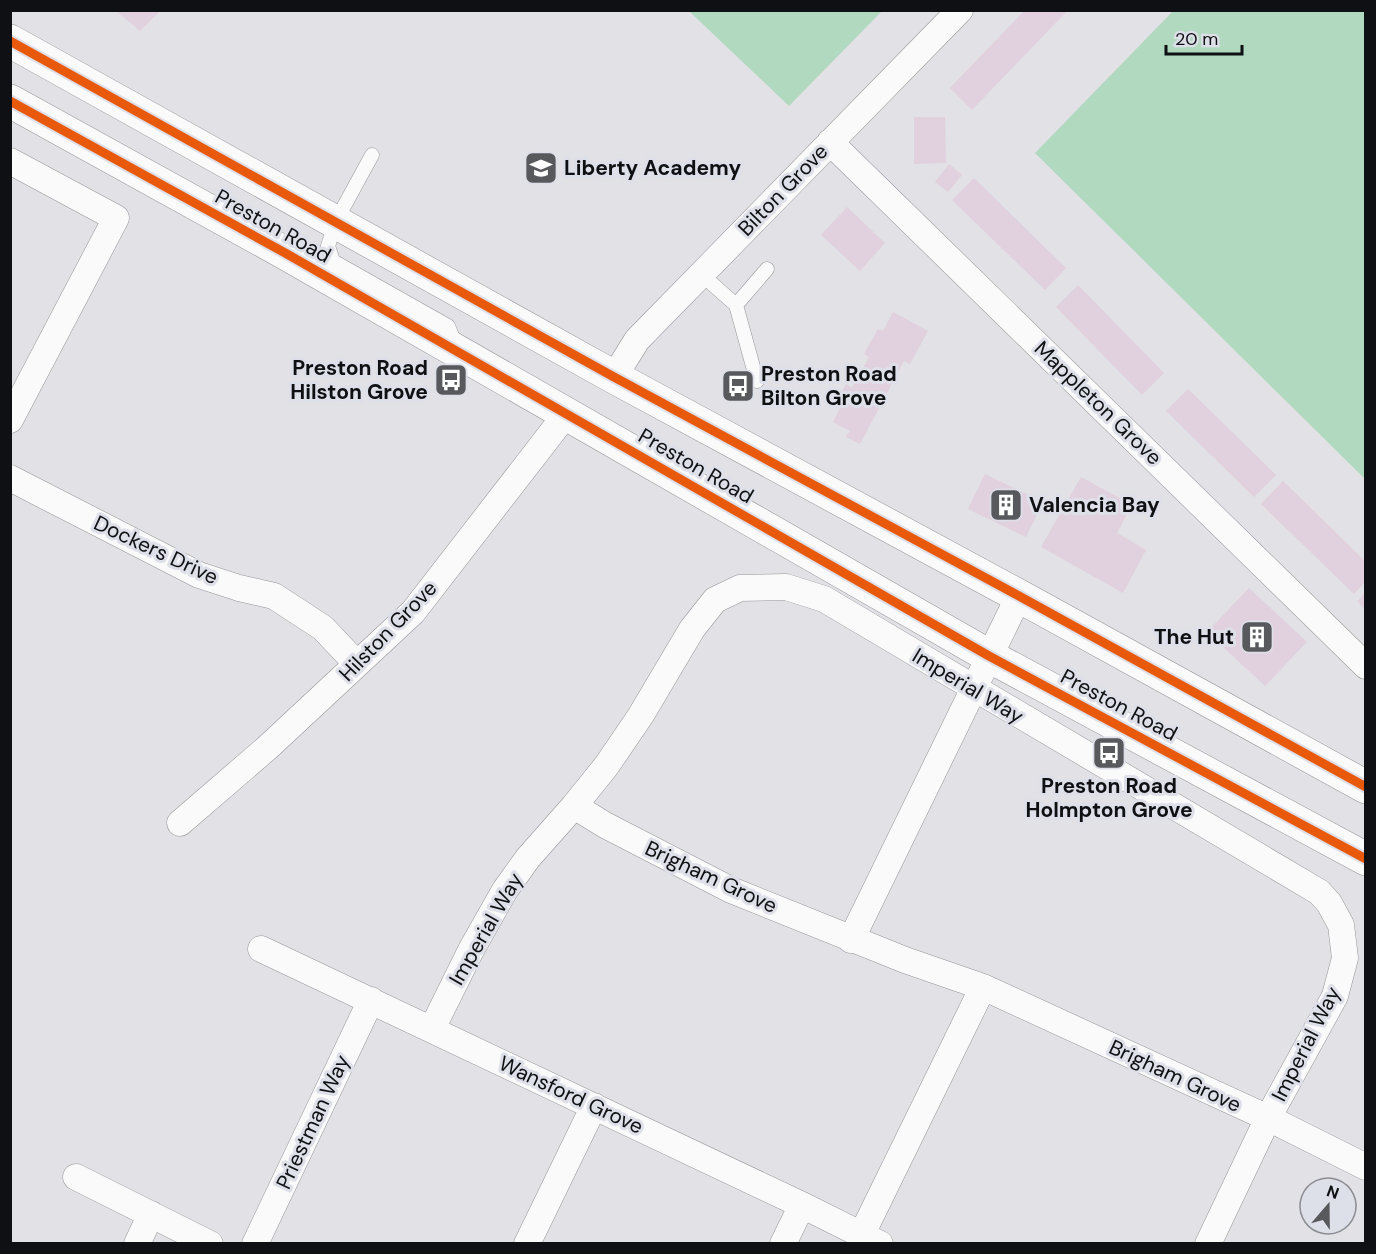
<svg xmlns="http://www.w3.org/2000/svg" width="1376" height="1254" font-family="'DM Sans',sans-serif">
	<rect width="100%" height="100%" fill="#e1e1e6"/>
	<path fill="#b1d9bf" d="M1174 10 1365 11V479L1035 153Z
		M689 11H882L789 106Z"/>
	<path fill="#e1d0dd" d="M115 10H161L140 31Z
		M1025 10H1068L972 110 950 88Z
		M914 117H945L946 163 914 164Z
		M949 164 962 175 948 192 935 182Z
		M974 178 1066 268 1045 290 952 200Z
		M847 207 885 243 860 271 821 235Z
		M1078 285 1164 373 1142 395 1056 307Z
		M893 312 928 331 910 364 904 361 860 444 846 437 850 431 833 422 843 402 838 399 846 384 852 388 869 357 864 354 878 329 883 331Z
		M1188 389 1276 475 1254 497 1166 411Z
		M985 474 1043 502 1026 537 968 509Z
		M1081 477 1132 505 1117 533 1146 550 1123 593 1041 547Z
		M1283 481 1366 562V581L1354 594 1261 504Z
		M1249 588 1307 642 1265 686 1207 632Z
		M1366 592V610L1357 601Z"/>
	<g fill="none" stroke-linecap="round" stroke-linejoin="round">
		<g stroke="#96969a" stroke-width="15">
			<path id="lane" d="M372 155 336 221 328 246 333 261 448 326 455 343
				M701 274 736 305 757 381
				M736 305 767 269"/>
		</g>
		<g stroke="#96969a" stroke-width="27">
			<path id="street" d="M830 142 1366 666
				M10 161 116 218 10 420
				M614 377 637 340 960 10
				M10 478 199 575 239 588 274 596 323 628 357 664
				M574 806 605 825 731 890 905 960 983 987 1268 1118 1366 1167
				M180 823 267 748 413 612 567 413
				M851 940 1019 596
				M261 949 802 1205 880 1244
				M432 1029 471 950 505 890 528 858 574 806 607 765 641 715 692 629 715 600 740 588 786 587 824 599 1319 892 1329 903 1341 925 1345 958 1335 996 1268 1118 1208 1244
				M76 1177 210 1244
				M862 1234 983 987
				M137 1244 151 1214
				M255 1244 371 1000
				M527 1244 594 1106
				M783 1244 802 1205"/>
		</g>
		<g stroke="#96969a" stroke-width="34">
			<path id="secondary" d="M10 41 614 377 1019 596 1366 787
				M10 101 287 254 989 656 1366 859"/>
		</g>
		<use href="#lane" stroke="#fafafb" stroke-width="14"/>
		<use href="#street" stroke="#fafafb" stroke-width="26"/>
		<use href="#secondary" stroke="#fafafb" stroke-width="33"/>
		<g stroke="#dee0e9" stroke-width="13">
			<path id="cycleway" d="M10 41 614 377 1019 596 1366 787
				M10 101 287 254 989 656 1366 859"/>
		</g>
		<use href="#cycleway" stroke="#e8590c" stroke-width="9"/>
	</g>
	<defs>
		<g id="school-square" transform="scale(1.725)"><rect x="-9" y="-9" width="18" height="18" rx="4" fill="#58595d" stroke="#dee0e9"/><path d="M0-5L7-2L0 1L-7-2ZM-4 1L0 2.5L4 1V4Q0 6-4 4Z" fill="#fff"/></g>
		<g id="bus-square" transform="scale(1.725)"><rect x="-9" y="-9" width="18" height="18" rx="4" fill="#58595d" stroke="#dee0e9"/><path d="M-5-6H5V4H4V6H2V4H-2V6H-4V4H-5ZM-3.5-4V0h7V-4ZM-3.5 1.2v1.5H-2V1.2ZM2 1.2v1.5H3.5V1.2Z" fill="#fff"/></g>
		<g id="building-square" transform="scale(1.725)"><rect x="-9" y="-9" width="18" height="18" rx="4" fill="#58595d" stroke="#dee0e9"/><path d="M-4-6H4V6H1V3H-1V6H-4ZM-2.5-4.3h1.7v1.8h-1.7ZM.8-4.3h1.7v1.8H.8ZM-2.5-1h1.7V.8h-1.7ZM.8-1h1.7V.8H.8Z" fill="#fff"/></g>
	</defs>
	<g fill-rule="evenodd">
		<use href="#school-square" x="541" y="168"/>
		<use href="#bus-square" x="451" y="380"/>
		<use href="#bus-square" x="738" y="386"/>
		<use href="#building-square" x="1006" y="505"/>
		<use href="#building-square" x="1257" y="637"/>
		<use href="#bus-square" x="1109" y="753"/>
	</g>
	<g text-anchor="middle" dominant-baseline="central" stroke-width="6" stroke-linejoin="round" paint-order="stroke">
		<g font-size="21" font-weight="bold" fill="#0f1013" stroke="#dee0e9" text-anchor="start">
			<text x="564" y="168">Liberty Academy</text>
			<text x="428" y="368" text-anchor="end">Preston Road<tspan x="428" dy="24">Hilston Grove</tspan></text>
			<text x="761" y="374">Preston Road<tspan x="761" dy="24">Bilton Grove</tspan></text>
			<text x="1029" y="505">Valencia Bay</text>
			<text x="1234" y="637" text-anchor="end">The Hut</text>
			<text x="1109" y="786" text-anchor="middle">Preston Road<tspan x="1109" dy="24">Holmpton Grove</tspan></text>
		</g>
		<g font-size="21" fill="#0f1013" stroke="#dee0e9">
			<text transform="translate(783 190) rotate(-46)">Bilton Grove</text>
			<text transform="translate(273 226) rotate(29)">Preston Road</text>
			<text transform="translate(1098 403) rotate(44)">Mappleton Grove</text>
			<text transform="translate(696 466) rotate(30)">Preston Road</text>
			<text transform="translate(156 550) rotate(25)">Dockers Drive</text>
			<text transform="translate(388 631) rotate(-46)">Hilston Grove</text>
			<text transform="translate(968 686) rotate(31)">Imperial Way</text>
			<text transform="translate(1119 705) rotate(28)">Preston Road</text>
			<text transform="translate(711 877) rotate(25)">Brigham Grove</text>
			<text transform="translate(486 929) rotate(-60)">Imperial Way</text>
			<text transform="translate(1306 1044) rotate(-63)">Imperial Way</text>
			<text transform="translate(1175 1076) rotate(25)">Brigham Grove</text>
			<text transform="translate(571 1095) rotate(25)">Wansford Grove</text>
			<text transform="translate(313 1122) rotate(-65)">Priestman Way</text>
		</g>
	</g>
	<rect width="1376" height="1254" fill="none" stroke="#0f1013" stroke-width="24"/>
	<g transform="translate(1328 1206) rotate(20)"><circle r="28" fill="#dee0e9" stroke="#8b8d93" stroke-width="1.5"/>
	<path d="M0-4.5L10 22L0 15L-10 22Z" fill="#58595d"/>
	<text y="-9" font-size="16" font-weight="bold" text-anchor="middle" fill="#0f1013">N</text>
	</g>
	<path d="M1166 45v9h76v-9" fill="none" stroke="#0f1013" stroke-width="3"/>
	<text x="1175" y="45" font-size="18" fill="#0f1013" stroke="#dee0e9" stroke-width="4.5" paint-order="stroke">20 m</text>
</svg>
